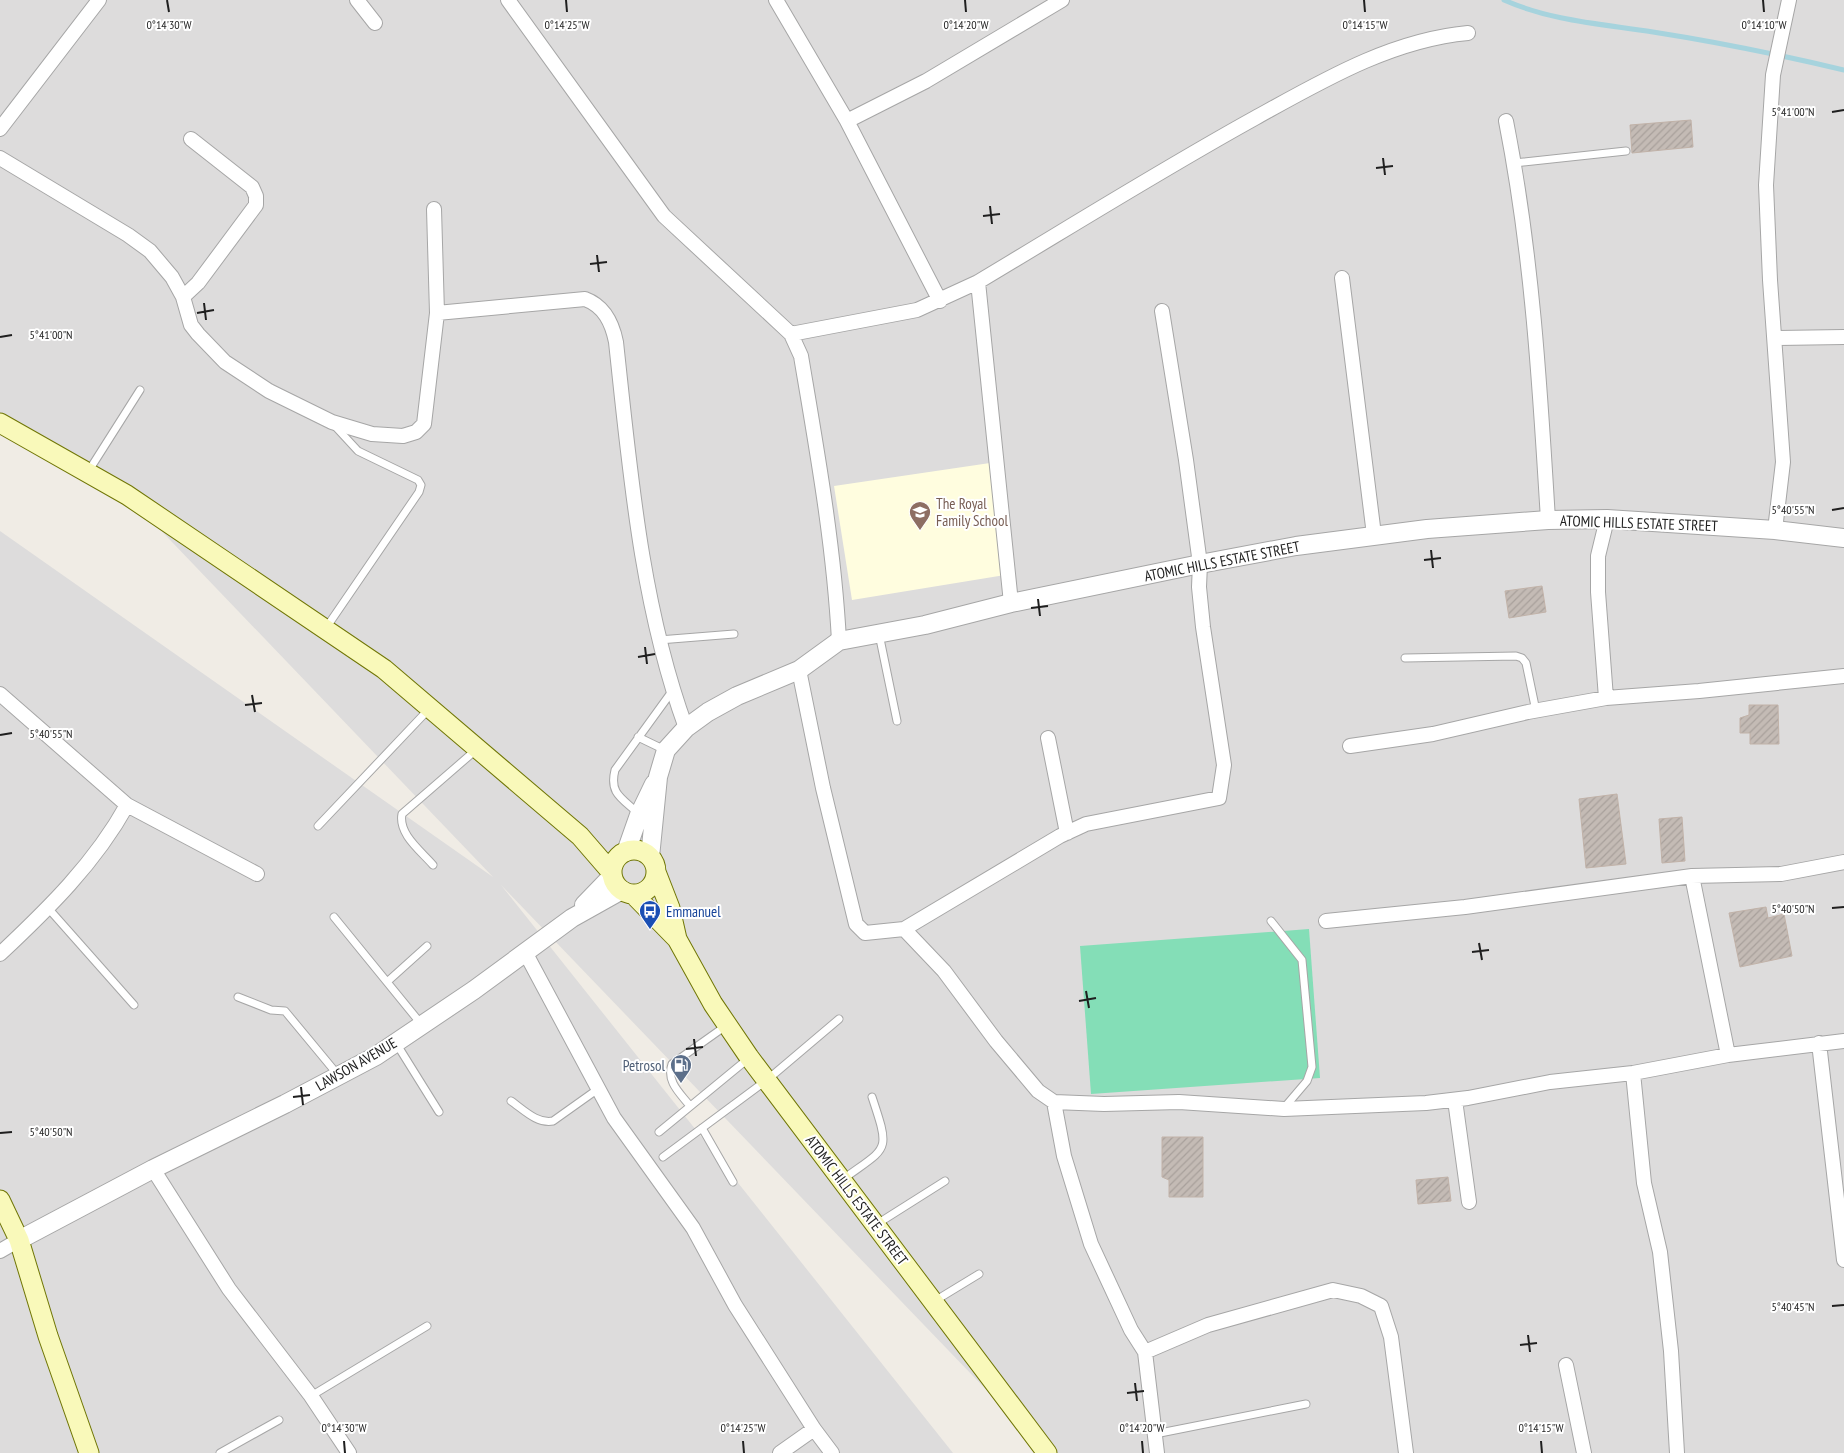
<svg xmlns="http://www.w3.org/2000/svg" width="1844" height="1453" font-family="'PT Sans Narrow',sans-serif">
	<defs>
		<pattern id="building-hatch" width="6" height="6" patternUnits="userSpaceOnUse" patternTransform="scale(1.25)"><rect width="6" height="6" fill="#c4bbb5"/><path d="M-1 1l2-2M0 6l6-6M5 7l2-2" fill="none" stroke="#a8a09b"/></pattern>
	</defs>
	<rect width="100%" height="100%" fill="#f0ece5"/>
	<path fill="#dddcdc" d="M0 0H1844V1453H1047L501 885 953 1453H0V531L493 877 127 495 0 417Z"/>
	<path fill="#fffddf" d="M990 463 1005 575 852 600 834 486Z"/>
	<path fill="#84deb7" d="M1309 929 1320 1078 1091 1094 1080 946Z"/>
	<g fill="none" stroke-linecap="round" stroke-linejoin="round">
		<path stroke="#a6d3dd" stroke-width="5" d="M1504 0C1551 21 1603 24 1653 32 1717 42 1781 55 1844 70"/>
	</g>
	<path fill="url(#building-hatch)" stroke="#c1b2a8" d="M1691 120 1693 147 1632 153 1630 125Z
		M1542 586 1546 612 1509 618 1505 591Z
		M1749 705H1778L1779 744H1750V733H1740V718L1749 715Z
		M1617 794 1626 864 1586 868 1579 799Z
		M1682 817 1685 861 1662 863 1659 819Z
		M1766 907 1768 918 1784 914 1792 956 1740 967 1729 913Z
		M1162 1137H1203V1197H1169V1180L1162 1177Z
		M1448 1177 1451 1201 1418 1204 1416 1180Z"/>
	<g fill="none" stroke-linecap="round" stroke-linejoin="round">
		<g stroke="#a6a6a6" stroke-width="9">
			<path id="service" d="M1514 163 1626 151
				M88 472 140 390
				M326 628 419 492 421 485 418 480 358 451 334 425
				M879 634 897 721
				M659 640 734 634
				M1405 658 1516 656 1522 658 1526 663 1536 711
				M638 737 665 750
				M639 814C622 798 609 794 615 770L673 690
				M318 826 429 709
				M433 865C421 851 398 834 402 814L477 749
				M48 908 134 1005
				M334 917 422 1025
				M1271 921 1302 960 1312 1067 1307 1081 1284 1108
				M387 982 427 946
				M238 997 271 1010 285 1011 338 1075
				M396 1043 439 1112
				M511 1101C524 1110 537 1124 553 1121L598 1089
				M690 1106C680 1093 666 1082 672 1064L727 1025
				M702 1128 733 1182
				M659 1132 749 1058
				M663 1157 767 1080 839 1019
				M842 1180C888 1146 891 1154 872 1097
				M877 1224 945 1181
				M933 1302 979 1274
				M311 1396 427 1326
				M1155 1434 1306 1404
				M220 1453 279 1420"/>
		</g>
		<g stroke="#a6a6a6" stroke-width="16">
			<path id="minor" d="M357 0 375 23
				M508 0 664 216 791 334 801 356C817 451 834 545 839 641
				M776 0 847 121 940 301
				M847 121 926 81 1062 0
				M1506 121C1532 253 1540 386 1548 520
				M0 129 99 0
				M0 158 128 235 150 251 172 277 183 297 191 325 198 334 225 362 269 391 332 422 372 434 403 436 416 432 424 424 437 313 434 209
				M1342 278 1374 535
				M978 282 1011 603
				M183 297 198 283 256 205V196L252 187 191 139
				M437 313 585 299C604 306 612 322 616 342 630 471 641 605 686 728
				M791 334 917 310 978 282C1070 227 1161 170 1255 118 1322 81 1391 40 1468 33
				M1775 338 1844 337
				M1775 530 1783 462 1770 280 1766 185 1773 75 1789 0
				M799 670 823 788 856 924 865 933 904 929 944 971 996 1041 1038 1091 1054 1102 1104 1104 1179 1102 1284 1109 1426 1103 1468 1098 1550 1082 1633 1073 1728 1055 1844 1041
				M0 694 127 805 257 874
				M1606 698 1598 592V556L1607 519
				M1048 738 1067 833
				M1350 746 1433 734 1528 712 1606 698 1699 691 1844 676
				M1692 876 1728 1055
				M1326 921 1465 907 1692 876 1781 874 1844 862
				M904 929 1060 836 1086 824 1219 798 1224 765 1203 627 1199 587 1200 564 1186 460 1162 311
				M525 952 614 1118 693 1228 735 1305 814 1429 832 1453
				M0 954C48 909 95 863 127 805
				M1819 1043 1844 1260
				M1633 1073 1644 1183 1660 1252 1671 1351 1677 1453
				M1455 1100 1469 1202
				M1054 1102 1064 1156 1091 1244 1131 1330 1145 1352 1157 1453
				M153 1169 229 1289 311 1396 349 1453
				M0 1251 19 1240
				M1145 1352 1208 1325 1333 1290 1361 1296 1381 1306 1391 1337 1406 1453
				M1566 1365 1584 1453
				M780 1453 814 1429"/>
		</g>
		<g stroke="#a6a6a6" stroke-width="20">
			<path id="tertiary" d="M626 852 639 815 654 784
				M650 857 658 777 666 750 686 728 708 712 737 696 799 670 839 641 925 625 1011 603 1200 564 1296 546 1427 529 1548 520 1607 519 1775 530 1844 538
				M584 905 612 876
				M19 1240 153 1169 285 1104 376 1056 474 990 572 918 622 890"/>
		</g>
		<g stroke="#707605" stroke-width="21">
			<path id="secondary" d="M0 423 127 495 384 669 580 836 612 873
				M612 872a22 22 0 1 1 44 0a22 22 0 1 1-44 0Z
				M656 872 670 908 677 939 713 1004 749 1057 1047 1453
				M633 894 677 939
				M0 1200 19 1240 48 1336 89 1453"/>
		</g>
		<use href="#service" stroke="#fff" stroke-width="7"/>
		<use href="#minor" stroke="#fff" stroke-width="14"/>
		<use href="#tertiary" stroke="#fff" stroke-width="18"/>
		<use href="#secondary" stroke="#f9f9ba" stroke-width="19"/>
	</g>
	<path fill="none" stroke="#1f1f1f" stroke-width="2" d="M167 0 169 12M566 0 567 12M965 0 966 12M1364 0 1365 12M1763 0 1764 12M1832 112 1844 110M1383 158 1385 175M1376 168 1393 166M990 206 992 224M983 216 1000 214M597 255 599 272M590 264 607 262M204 303 206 320M197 313 214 310M0 337 12 335M1832 510 1844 508M1431 550 1433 568M1424 560 1441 558M1038 599 1040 616M1031 608 1048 606M645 647 647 664M638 657 655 654M252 695 255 712M245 705 262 703M0 735 12 733M1832 908 1844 907M1479 943 1482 960M1472 952 1489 950M1086 991 1089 1008M1079 1001 1096 998M694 1039 696 1056M686 1049 703 1047M301 1087 303 1105M293 1097 310 1095M0 1133 12 1132M1832 1306 1844 1305M1528 1335 1530 1352M1520 1345 1537 1343M1135 1383 1137 1401M1127 1393 1144 1391M344 1441 345 1453M743 1441 744 1453M1142 1441 1143 1453M1541 1441 1542 1453"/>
	<defs>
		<g id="school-pin" transform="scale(1.125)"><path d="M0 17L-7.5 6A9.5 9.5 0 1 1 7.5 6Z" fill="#8d6e63" stroke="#fff"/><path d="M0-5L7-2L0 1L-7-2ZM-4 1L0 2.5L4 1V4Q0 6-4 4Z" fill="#fff"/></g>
		<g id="bus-pin" transform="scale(1.125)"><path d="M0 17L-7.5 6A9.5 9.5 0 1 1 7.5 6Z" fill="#1a4fb4" stroke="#fff"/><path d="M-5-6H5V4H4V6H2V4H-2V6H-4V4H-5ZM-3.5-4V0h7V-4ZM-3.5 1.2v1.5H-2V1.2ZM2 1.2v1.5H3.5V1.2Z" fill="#fff"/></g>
		<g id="fuel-pin" transform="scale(1.125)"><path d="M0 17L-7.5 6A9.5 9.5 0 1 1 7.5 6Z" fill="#5c6f8a" stroke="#fff"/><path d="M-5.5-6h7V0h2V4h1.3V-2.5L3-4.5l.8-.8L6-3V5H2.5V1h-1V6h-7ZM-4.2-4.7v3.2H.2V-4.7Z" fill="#fff"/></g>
	</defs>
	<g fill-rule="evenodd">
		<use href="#school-pin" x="920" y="512"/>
		<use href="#bus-pin" x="650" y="911"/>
		<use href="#fuel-pin" x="681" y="1065"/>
	</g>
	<g text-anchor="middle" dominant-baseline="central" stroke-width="4" stroke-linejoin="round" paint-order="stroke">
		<g font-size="15" fill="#785e54" stroke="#fff" text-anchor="start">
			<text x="936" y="503">The Royal<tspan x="936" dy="17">Family School</tspan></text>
		</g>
		<g font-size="15" fill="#1f1f1f" stroke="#fff">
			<text transform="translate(1639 523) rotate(2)">ATOMIC HILLS ESTATE STREET</text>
			<text transform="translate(1222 561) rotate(-11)">ATOMIC HILLS ESTATE STREET</text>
			<text transform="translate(356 1064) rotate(-30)">LAWSON AVENUE</text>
			<text transform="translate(857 1200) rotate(53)">ATOMIC HILLS ESTATE STREET</text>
		</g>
		<g font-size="15" fill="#164399" stroke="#fff" text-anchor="start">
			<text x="666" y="911">Emmanuel</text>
		</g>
		<g font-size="15" fill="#4e5e75" stroke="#fff" text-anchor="end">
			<text x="665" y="1065">Petrosol</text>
		</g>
	</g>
	<g font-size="12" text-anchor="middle" fill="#1f1f1f" stroke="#fff" stroke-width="4" stroke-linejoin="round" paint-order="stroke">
		<text x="169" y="29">0°14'30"W</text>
		<text x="567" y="29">0°14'25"W</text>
		<text x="966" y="29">0°14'20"W</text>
		<text x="1365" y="29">0°14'15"W</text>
		<text x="1764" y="29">0°14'10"W</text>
		<text x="1793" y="116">5°41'00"N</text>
		<text x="51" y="339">5°41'00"N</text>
		<text x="1793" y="514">5°40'55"N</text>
		<text x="51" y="738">5°40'55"N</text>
		<text x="1793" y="913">5°40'50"N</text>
		<text x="51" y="1136">5°40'50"N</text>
		<text x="1793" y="1311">5°40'45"N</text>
		<text x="344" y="1432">0°14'30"W</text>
		<text x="743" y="1432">0°14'25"W</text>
		<text x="1142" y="1432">0°14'20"W</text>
		<text x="1541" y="1432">0°14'15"W</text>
	</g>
</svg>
